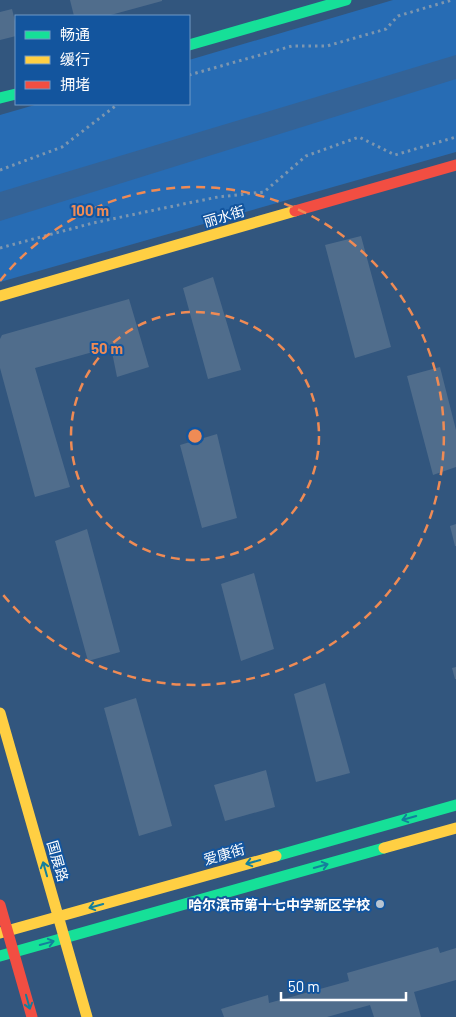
<svg xmlns="http://www.w3.org/2000/svg" width="456" height="1017" font-family="Barlow,'Noto Sans SC',sans-serif">
	<rect width="100%" height="100%" fill="#32567e"/>
	<path fill="#276cb4" d="M393 0H456V152L0 282V115L38 104H189V60Z"/>
	<path fill="#346397" d="M456 55V79L0 221V192Z"/>
	<path fill="#506d8c" d="M70 0H162V1L107 16H74Z
		M12 9 16 25V36L0 40V12Z
		M361 236 391 347 355 358 325 245Z
		M213 277 241 370 208 379 183 288Z
		M129 299 149 367 117 377 111 347 35 368 70 487 35 497 0 368V339L2 335Z
		M440 367 456 430V467L433 475 407 376Z
		M217 434 237 518 202 528 180 445Z
		M456 524V546H455L450 526Z
		M87 529 120 652 88 661 55 541Z
		M254 573 274 649 241 661 221 584Z
		M456 667V679H455L452 668Z
		M325 683 350 773 316 782 294 694Z
		M136 698 172 826 139 836 104 708Z
		M266 770 275 807 225 821 214 785Z
		M438 947 440 953 456 948V980L414 992 421 1017H374L370 1005 327 1017H224L221 1009 268 995 269 1003 349 981 347 973Z"/>
	<g fill="none" stroke-linecap="round" stroke-linejoin="round">
		<path stroke="#7d96af" stroke-width="3" stroke-dasharray="2.5 4" stroke-linecap="butt" d="M189 75 292 46H327L386 29 398 16 452 0
			M0 170 62 147 118 104
			M0 248 93 223 164 208 218 197 264 192 306 156 359 137 395 155 456 137"/>
		<path stroke="#16e098" stroke-width="11" d="M189 45 346 0
			M0 98 16 94
			M276 856 456 805
			M0 956 384 848"/>
		<path stroke="#ffcf43" stroke-width="11" d="M0 296 295 211
			M0 713 87 1017
			M384 848 456 828
			M0 933 276 856"/>
		<path stroke="#f24e42" stroke-width="11" d="M295 211 456 165
			M0 905 32 1017"/>
	</g>
	<defs><path id="oneway-shaft" d="M-6 0H5M1.5-3L5.5 0L1.5 3" fill="none" stroke-width="1.6" stroke-linecap="round" stroke-linejoin="round" transform="scale(1.25)"/></defs>
	<g stroke="#147f9c">
		<use href="#oneway-shaft" transform="translate(409 818) rotate(164)"/>
		<use href="#oneway-shaft" transform="translate(253 862) rotate(164)"/>
		<use href="#oneway-shaft" transform="translate(321 866) rotate(-16)"/>
		<use href="#oneway-shaft" transform="translate(45 869) rotate(-106)"/>
		<use href="#oneway-shaft" transform="translate(96 906) rotate(164)"/>
		<use href="#oneway-shaft" transform="translate(47 943) rotate(-15)"/>
		<use href="#oneway-shaft" transform="translate(28 1002) rotate(74)"/>
	</g>
	<g fill="none" stroke="#ef8b55" stroke-width="2.5" stroke-dasharray="9 6">
		<circle cx="195" cy="436" r="124"/>
		<path d="M0 281A249 249 0 1 1 0 591"/>
	</g>
	<circle fill="#b7c4d2" stroke="#13559e" stroke-width="2" cx="380" cy="904" r="5"/>
	<g text-anchor="middle" dominant-baseline="central" stroke-width="4" stroke-linejoin="round" paint-order="stroke">
		<g font-size="14" fill="#fff" stroke="#13559e">
			<text transform="translate(224 216) rotate(-16)">丽水街</text>
			<text transform="translate(224 854) rotate(-16)">爱康街</text>
			<text transform="translate(58 861) rotate(74)">国展路</text>
		</g>
		<g font-size="14" font-weight="bold" fill="#fff" stroke="#13559e" text-anchor="end">
			<text x="370" y="904">哈尔滨市第十七中学新区学校</text>
		</g>
	</g>
	<circle cx="195" cy="436" r="8" fill="#ef8b55" stroke="#13559e" stroke-width="2.5"/>
	<g font-size="15" text-anchor="middle" font-weight="bold" fill="#ef8b55" stroke="#13559e" stroke-width="4" stroke-linejoin="round" paint-order="stroke">
		<text x="90" y="216">100 m</text>
		<text x="107" y="354">50 m</text>
	</g>
	<rect x="15" y="15" width="175" height="90" fill="#13559e" stroke="#7199c5"/>
	<rect x="25" y="31" width="25" height="8" fill="#16e098" stroke="#7199c5"/>
	<text x="60" y="40" font-size="15" fill="#ffffff">畅通</text>
	<rect x="25" y="56" width="25" height="8" fill="#ffcf43" stroke="#7199c5"/>
	<text x="60" y="65" font-size="15" fill="#ffffff">缓行</text>
	<rect x="25" y="81" width="25" height="8" fill="#f24e42" stroke="#7199c5"/>
	<text x="60" y="90" font-size="15" fill="#ffffff">拥堵</text>
	<path d="M281 992v8h125v-8" fill="none" stroke="#ffffff" stroke-width="2.5"/>
	<text x="288" y="992" font-size="15" fill="#ffffff" stroke="#13559e" stroke-width="4" paint-order="stroke">50 m</text>
</svg>
